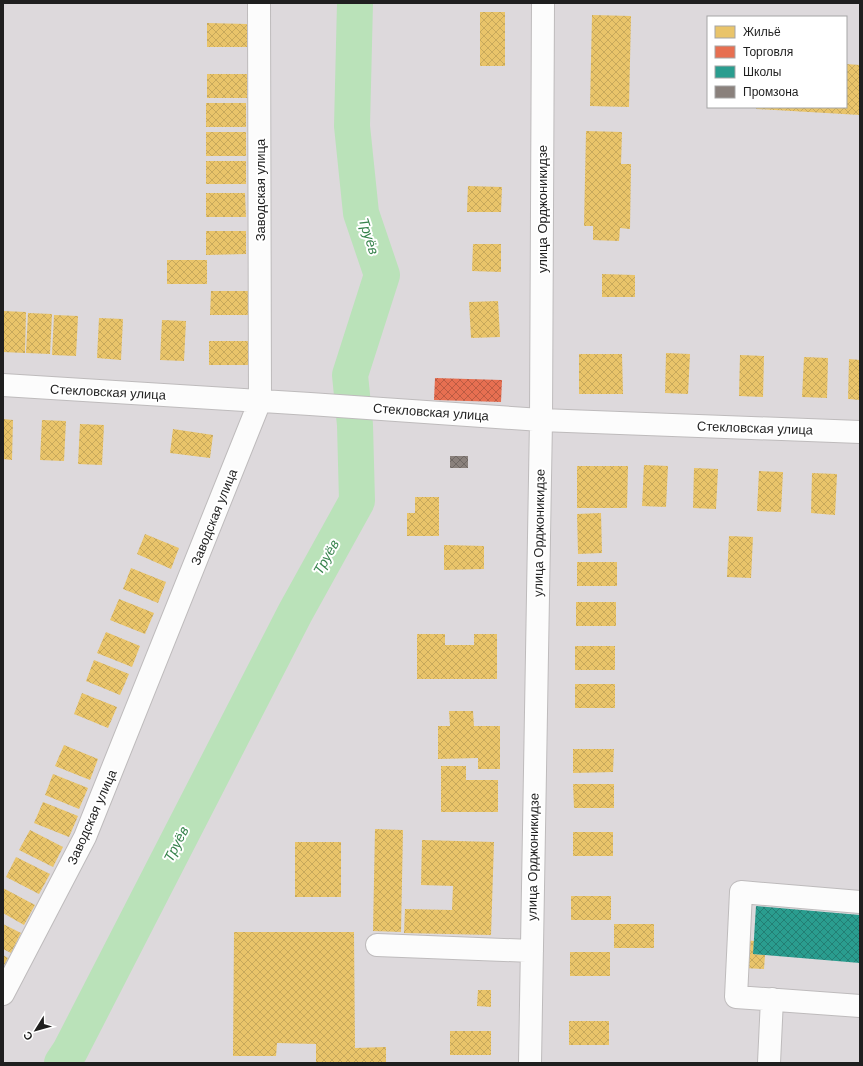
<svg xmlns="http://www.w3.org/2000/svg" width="863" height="1066" font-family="Helvetica,sans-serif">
	<defs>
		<pattern id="homes-cross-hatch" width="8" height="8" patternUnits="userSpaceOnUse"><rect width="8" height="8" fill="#e9c46a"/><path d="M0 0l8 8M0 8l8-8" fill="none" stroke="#c7a85b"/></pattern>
		<pattern id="shops-cross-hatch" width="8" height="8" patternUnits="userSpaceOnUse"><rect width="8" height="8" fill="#e76f51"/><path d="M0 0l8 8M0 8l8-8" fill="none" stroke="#bb5b43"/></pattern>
		<pattern id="schools-cross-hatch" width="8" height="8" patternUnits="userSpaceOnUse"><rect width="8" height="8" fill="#2a9d8f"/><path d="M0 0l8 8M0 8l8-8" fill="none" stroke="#237f74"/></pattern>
		<pattern id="industry-cross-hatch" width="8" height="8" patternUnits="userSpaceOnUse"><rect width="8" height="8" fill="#8a817c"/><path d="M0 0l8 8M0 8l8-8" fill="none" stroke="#706965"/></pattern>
	</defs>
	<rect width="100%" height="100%" fill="#eee8eb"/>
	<path fill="#ddd9dc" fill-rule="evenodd" d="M3 3H860V1063H3ZM708 17H846V107H708Z"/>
	<path fill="url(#homes-cross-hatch)" d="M480 12H505V66H480Z
		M592 15 631 16 629 107 590 106Z
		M207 23 247 24V47H207Z
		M846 64 860 65V115L756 109 757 107H846Z
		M207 74H247V98H207Z
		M206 103H246V127H206Z
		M586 131 622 132 621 164H631L630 229 620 228 619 241 593 240V226H584Z
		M206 132H246V156H206Z
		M206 161H246V184H206Z
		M468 186 502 187 501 212H467Z
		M206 193H245L246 217H206Z
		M206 231H246V254L206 255Z
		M473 244H501V272L472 271Z
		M167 260H207V284H167Z
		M602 274 635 275V297H602Z
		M211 291H250V315H210Z
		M498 301 500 337 471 338 469 302Z
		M3 311 26 312 25 353 3 352Z
		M28 313 52 314 50 354 26 353Z
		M54 315 78 316 76 356 52 355Z
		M99 318 123 319 121 360 97 358Z
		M162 320 186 321 184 361 160 360Z
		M209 341H249V365H209Z
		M666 353 690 354 688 394 665 393Z
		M579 354H622L623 394H579Z
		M740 355 764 356 763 397 739 396Z
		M804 357 828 358 827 398 802 397Z
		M849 359 860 360V400L848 399Z
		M3 419 13 420 12 460 3 459Z
		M42 420 66 421 64 461 40 460Z
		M80 424 104 425 102 465 78 464Z
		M173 429 213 435 210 458 170 453Z
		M644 465 668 466 666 507 642 506Z
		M577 466H628L627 508H577Z
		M694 468 718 469 716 509 693 508Z
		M759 471 783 472 781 512 757 511Z
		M812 473 837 474 835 515 811 513Z
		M415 497H439V536H407V513H415Z
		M601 513 602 553 578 554 577 514Z
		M145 534 179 548 171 569 137 554Z
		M729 536 753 537 751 578 727 577Z
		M444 545 484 546V569L444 570Z
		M577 562H617V586H577Z
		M131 568 166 582 158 603 123 589Z
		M119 599 154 613 145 634 110 620Z
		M576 602H616V626H576Z
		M106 632 140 646 132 667 97 653Z
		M417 634H445V645H474V634H497V679H417Z
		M575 646H615V670H575Z
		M94 660 129 674 120 695 86 681Z
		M575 684H615V708H575Z
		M82 693 117 707 108 728 74 714Z
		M449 711H473L474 726H500V769H478V758L438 759V726H450Z
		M64 745 98 759 90 780 55 766Z
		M573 749H614L613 772 573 773Z
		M441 766H466V780H498V812H441Z
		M53 774 88 788 79 809 45 795Z
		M573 784H614V808H574Z
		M43 802 78 816 69 837 34 823Z
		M375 829 403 830 401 932 373 931Z
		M30 830 63 847 53 867 19 850Z
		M573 832H613V856H573Z
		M422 840 494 842 491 935 404 933 405 909 452 910 453 886 421 885Z
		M295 842H341V897H295Z
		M16 857 50 874 39 894 6 877Z
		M3 888 35 905 24 925 3 913Z
		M571 896H611V920H571Z
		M3 924 21 933 11 953 3 949Z
		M614 924H654V948H614Z
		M234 932H354L355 1048 386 1047V1063H316V1044L277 1043 276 1056H233Z
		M745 940 754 941 753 954 765 955 764 969 743 968Z
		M570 952H610V976H570Z
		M3 955 8 958 3 967Z
		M478 990H491V1007L477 1006Z
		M569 1021H609V1045H569Z
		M450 1031H491V1055H450Z"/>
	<path fill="url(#shops-cross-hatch)" d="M435 378 502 380 501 402 434 400Z"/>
	<path fill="url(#schools-cross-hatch)" d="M756 906 860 915V963L753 954Z"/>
	<path fill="url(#industry-cross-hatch)" d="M450 456H468V468H450Z"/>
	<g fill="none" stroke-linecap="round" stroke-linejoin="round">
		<path stroke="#bae2b9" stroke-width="36" d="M62 1063 70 1051 295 613 357 501 355 425 350 375 382 275 361 213 352 126 355 3"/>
		<g stroke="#bebbbc" stroke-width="24">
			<path id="minor" d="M3 385 310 404 541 420 860 432
				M860 902 741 892 736 997 860 1006
				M377 945 532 951
				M3 994 85 837 260 401 259 3
				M530 1063 541 420 543 3
				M769 1063 772 999"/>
		</g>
		<use href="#minor" stroke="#fcfcfc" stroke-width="22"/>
	</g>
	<g text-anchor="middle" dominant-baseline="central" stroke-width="4" stroke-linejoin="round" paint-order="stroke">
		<g font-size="13" fill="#1f1f1f" stroke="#fff">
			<text transform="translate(260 190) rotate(-90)">Заводская улица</text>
			<text transform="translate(542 209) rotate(-90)">улица Орджоникидзе</text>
			<text transform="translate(108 392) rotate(3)">Стекловская улица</text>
			<text transform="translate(431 412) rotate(4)">Стекловская улица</text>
			<text transform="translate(755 428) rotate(2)">Стекловская улица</text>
			<text transform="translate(214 517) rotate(-68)">Заводская улица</text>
			<text transform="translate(539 533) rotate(-89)">улица Орджоникидзе</text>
			<text transform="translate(92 817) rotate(-66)">Заводская улица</text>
			<text transform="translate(533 857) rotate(-89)">улица Орджоникидзе</text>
		</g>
		<g font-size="14" font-style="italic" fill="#37834c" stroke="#fff">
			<text transform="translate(369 236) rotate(72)">Труёв</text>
			<text transform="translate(326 557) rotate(-61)">Труёв</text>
			<text transform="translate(176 844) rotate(-63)">Труёв</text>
		</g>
	</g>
	<rect width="863" height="1066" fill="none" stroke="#1f1f1f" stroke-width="8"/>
	<rect x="707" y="16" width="140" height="92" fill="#ffffff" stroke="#a5a5a5"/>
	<rect x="715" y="26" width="20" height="12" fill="#e9c46a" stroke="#a5a5a5"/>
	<text x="743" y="36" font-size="12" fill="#1f1f1f">Жильё</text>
	<rect x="715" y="46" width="20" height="12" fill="#e76f51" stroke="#a5a5a5"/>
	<text x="743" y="56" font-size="12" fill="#1f1f1f">Торговля</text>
	<rect x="715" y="66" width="20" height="12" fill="#2a9d8f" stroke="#a5a5a5"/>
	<text x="743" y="76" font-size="12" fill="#1f1f1f">Школы</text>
	<rect x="715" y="86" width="20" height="12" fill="#8a817c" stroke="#a5a5a5"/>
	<text x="743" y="96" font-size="12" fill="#1f1f1f">Промзона</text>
	<g transform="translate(36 1030) rotate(233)" stroke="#ffffff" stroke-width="3" paint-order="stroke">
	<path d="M0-3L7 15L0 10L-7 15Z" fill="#1f1f1f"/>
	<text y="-6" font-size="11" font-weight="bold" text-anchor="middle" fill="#1f1f1f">С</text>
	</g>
</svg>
